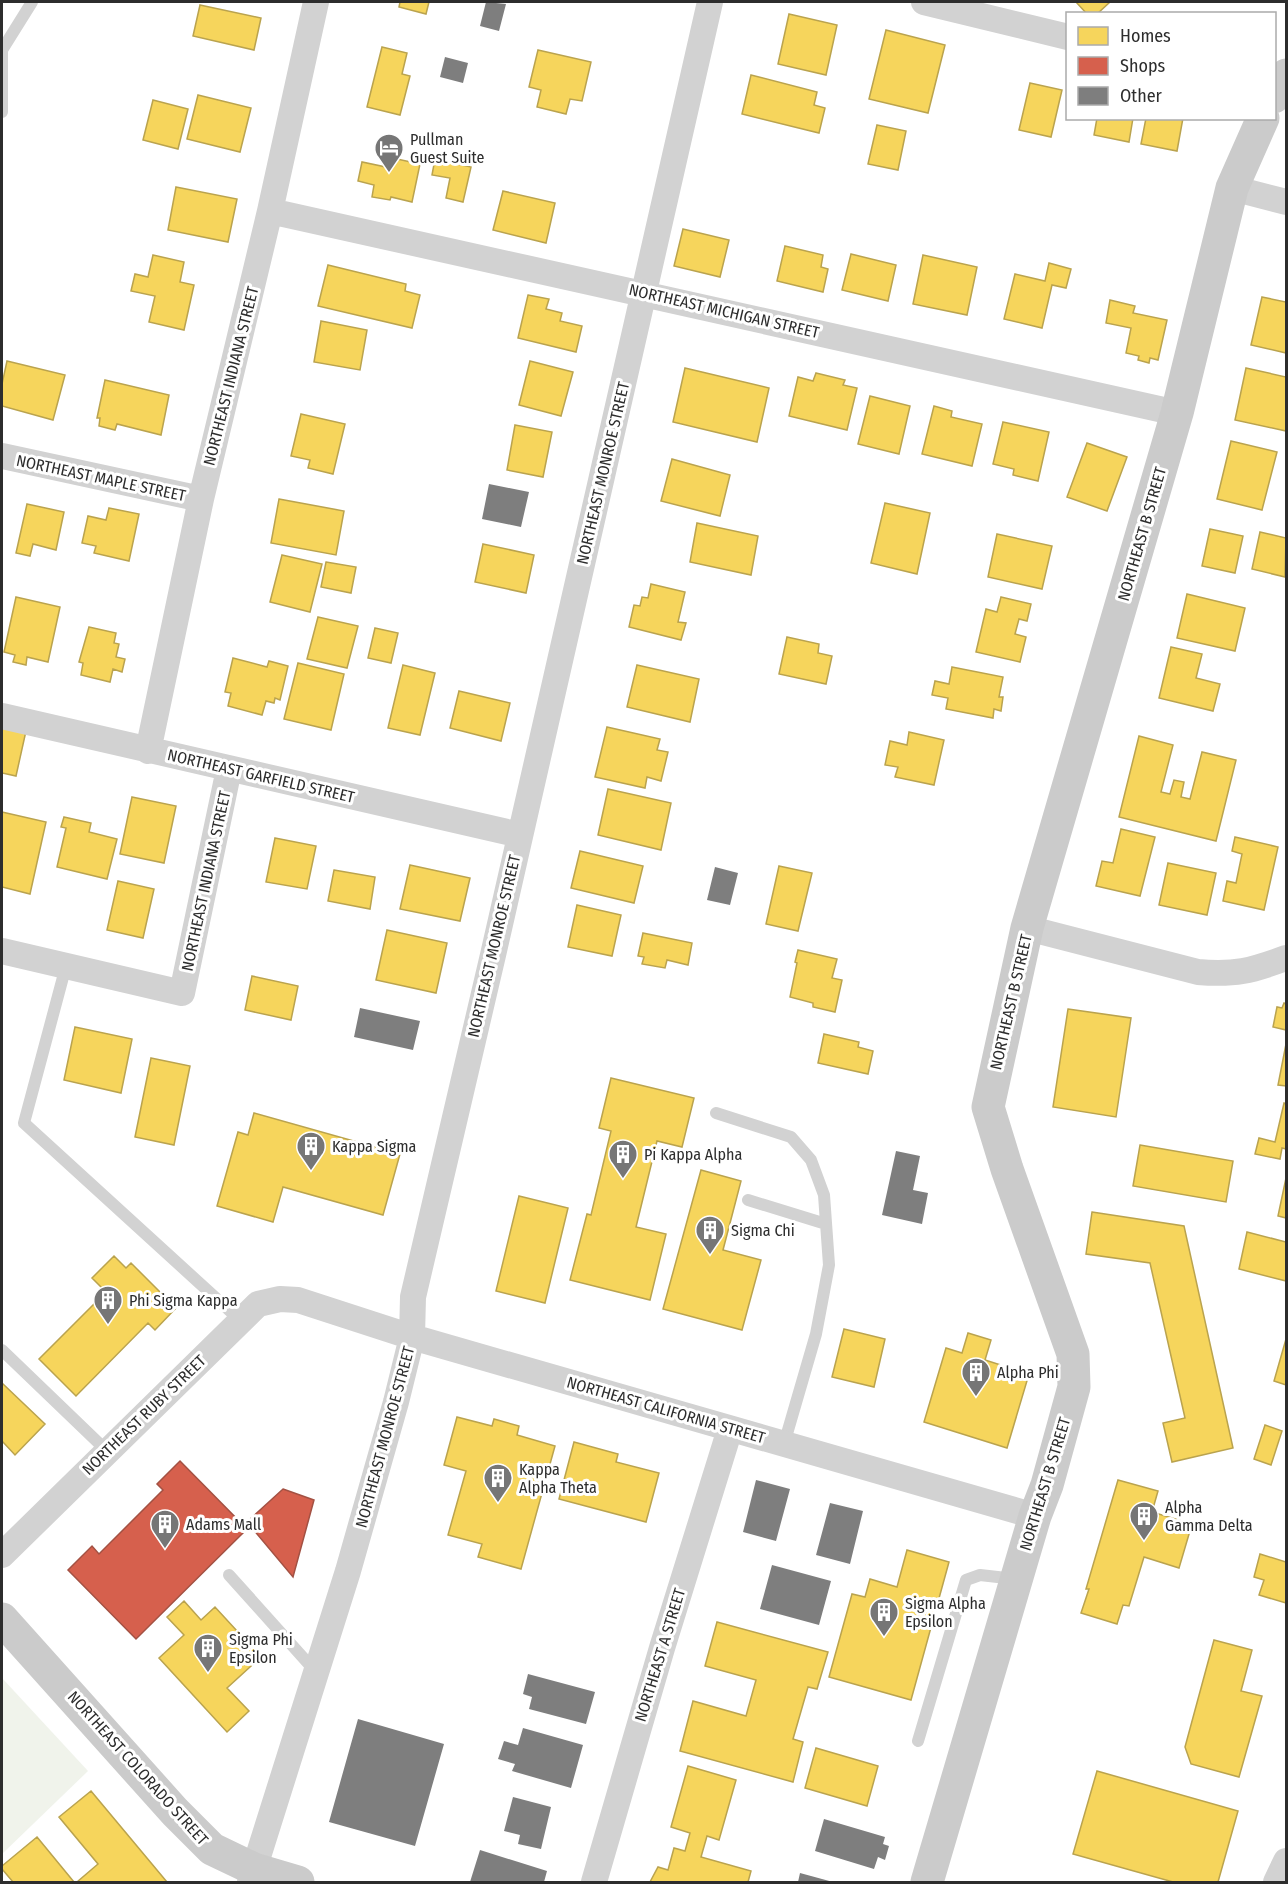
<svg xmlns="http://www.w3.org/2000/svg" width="1288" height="1884" font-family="'Fira Sans Condensed',sans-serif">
	<rect width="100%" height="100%" fill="#fff"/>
	<path fill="#f0f3eb" d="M2 1678 88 1771 2 1854Z"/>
	<path fill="#f6d55c" stroke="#baa34e" stroke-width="1.5" d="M400 2H429L426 14 399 7Z
		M1076 2H1110L1097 14H1087Z
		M200 5 261 18 254 50 193 36Z
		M789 14 837 25 826 75 778 64Z
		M886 30 945 45 928 113 869 99Z
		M382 47 407 53 402 74 410 76 400 115 367 107Z
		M538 50 591 62 582 101 570 99 566 114 537 107 541 90 529 87Z
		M751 75 817 92 814 105 825 108 819 133 742 114Z
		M1030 83 1062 90 1051 137 1019 130Z
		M198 95 251 108 240 152 187 139Z
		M153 100 188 109 178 149 143 140Z
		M1097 118H1133L1129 142 1094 135Z
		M1146 118H1183L1177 151 1141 144Z
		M877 125 906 131 898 170 868 164Z
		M388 157 420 164 412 202 391 197 390 200 372 197 374 185 358 181 362 162 386 167Z
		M435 159 471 167 463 202 446 198 450 178 432 175Z
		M176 187 237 199 228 242 168 230Z
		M503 191 555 203 546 243 493 230Z
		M683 229 729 240 720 277 674 266Z
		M785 246 823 255 821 267 828 269 823 292 777 281Z
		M851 254 896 265 888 301 842 290Z
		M153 255 184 262 180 282 194 285 184 330 149 322 155 296 131 291 135 274 148 277Z
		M923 255 977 267 967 315 913 304Z
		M1049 263 1071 269 1066 288 1052 285 1042 328 1004 319 1015 274 1045 281Z
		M328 265 406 284 405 291 420 295 412 328 318 306Z
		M528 295 549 299 546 309 562 313 560 321 582 326 576 352 518 338Z
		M1262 297 1286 302V353L1251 345Z
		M1110 300 1135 306 1133 313 1167 320 1158 360 1150 358 1149 363 1138 360 1139 356 1126 353 1131 328 1106 323Z
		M321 321 367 330 360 370 314 362Z
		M7 361 65 375 53 420 2 406V384Z
		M530 361 573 372 561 416 519 405Z
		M685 368 769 388 757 442 673 422Z
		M1246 368 1286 377V431L1235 420Z
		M816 373 845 380 843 385 857 388 847 430 789 416 798 377 813 381Z
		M105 380 169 395 161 435 117 424 115 430 99 426 100 418H97Z
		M870 396 910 406 899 454 858 444Z
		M934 406 952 411 951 417 982 424 972 466 922 454Z
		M301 414 345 424 333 474 308 468 310 460 291 456Z
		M1003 422 1049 432 1038 481 1013 475 1014 469 993 464Z
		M515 425 552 432 543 477 507 470Z
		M1231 441 1277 452 1262 510 1217 499Z
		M1087 443 1127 457 1107 511 1067 497Z
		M672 459 730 475 720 516 661 501Z
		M279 499 344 511 336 555 271 543Z
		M885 503 930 513 917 574 871 563Z
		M27 504 64 512 56 550 33 544 30 556 16 553Z
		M109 508 139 514 129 561 94 553 96 546 82 543 88 516 106 520Z
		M697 523 758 536 751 575 690 562Z
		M1210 529 1243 536 1235 573 1202 566Z
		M1260 532 1286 538 1285 577 1252 569Z
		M997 534 1052 546 1042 589 988 577Z
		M483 544 534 555 526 593 475 582Z
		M282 555 322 564 310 612 270 602Z
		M326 562 356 567 351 593 321 587Z
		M651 584 685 592 678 622 686 623 681 640 629 627 634 605 640 606 642 597 648 598Z
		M1187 594 1245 608 1235 651 1177 638Z
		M16 597 60 607 48 662 27 657 26 665 13 662 15 655 4 652Z
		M1001 597 1031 604 1027 621 1019 619 1015 634 1026 637 1020 662 976 652 986 609 997 612Z
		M318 617 358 626 347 668 307 659Z
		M89 627 116 633 114 643 119 644 116 657 125 659 122 672 113 669 110 682 81 675 83 663 79 662Z
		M375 628 398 633 391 663 368 658Z
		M787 637 819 644 818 653 832 656 826 684 779 674Z
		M1171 647 1202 654 1196 678 1220 684 1213 711 1159 698Z
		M233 658 267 667 269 661 288 666 280 700 275 698 274 703 266 701 262 715 228 706 231 693 225 692Z
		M298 663 344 674 331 730 284 719Z
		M403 665 435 673 420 735 388 728Z
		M637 665 699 679 690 722 627 707Z
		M952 667 1003 677 999 697H1003L1001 711 994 709 993 718 946 709 948 698 932 695 935 681 949 684Z
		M459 691 510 703 501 741 450 728Z
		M2 725 26 731 16 776 2 773Z
		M607 727 660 739 657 750 668 752 661 781 647 777 645 788 595 777Z
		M909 732 944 740 934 785 895 777 898 767 885 765 890 741 907 745Z
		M1139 736 1173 745 1161 792 1170 794 1174 780 1184 782 1181 797 1190 799 1202 752 1236 760 1216 841 1119 817Z
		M608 789 671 803 661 850 598 835Z
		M132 797 176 806 164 863 120 854Z
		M2 812 46 822 30 894 2 887Z
		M64 817 91 823 89 832 117 839 107 879 57 867 66 828 61 827Z
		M1121 829 1155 837 1140 896 1096 886 1102 861 1113 863Z
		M1235 837 1278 847 1264 910 1223 901 1227 881 1236 883 1242 854 1232 851Z
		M275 838 316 846 307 889 266 882Z
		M580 851 643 866 634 903 571 888Z
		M1168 863 1216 873 1207 915 1159 905Z
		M410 865 470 878 460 921 400 909Z
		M779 866 812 873 798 931 766 924Z
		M334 870 375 877 370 909 328 901Z
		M118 881 154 889 143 938 107 930Z
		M577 905 621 915 612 956 568 947Z
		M387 930 447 943 436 993 376 980Z
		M643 933 692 943 688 965 667 960 665 968 642 964 644 957 638 956Z
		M798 950 837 959 832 978 842 980 835 1012 813 1007V1003L790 997 797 963 795 962Z
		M252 976 298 986 291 1020 245 1010Z
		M1284 1003 1286 1004V1030L1273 1027 1277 1007 1282 1008Z
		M1068 1009 1131 1018 1116 1117 1053 1107Z
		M75 1027 132 1039 121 1093 64 1080Z
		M824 1034 859 1042 858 1047 873 1051 868 1074 818 1063Z
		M1286 1044V1086L1278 1085Z
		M151 1058 190 1066 174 1145 135 1137Z
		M611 1078 694 1098 682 1147 657 1141 636 1227 666 1234 650 1300 570 1280 587 1214 591 1215 611 1131 599 1128Z
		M1284 1103 1286 1104V1149L1282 1148 1280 1159 1255 1154 1259 1138 1275 1142Z
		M254 1113 400 1154 383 1215 283 1187 273 1222 217 1206 238 1132 248 1135Z
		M1140 1145 1233 1161 1226 1202 1133 1186Z
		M701 1170 741 1181 723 1250 761 1260 742 1330 663 1309Z
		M1286 1178V1218L1278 1216Z
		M519 1196 568 1208 545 1303 496 1291Z
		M1092 1212 1184 1226 1233 1448 1172 1462 1163 1423 1185 1418 1150 1263 1086 1254Z
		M1247 1232 1286 1242V1281L1239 1269Z
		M114 1256 126 1268 131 1263 176 1308 155 1330 148 1323 76 1396 39 1359 106 1292 92 1278Z
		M844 1329 885 1339 874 1387 832 1377Z
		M968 1333 991 1340 985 1360 1029 1374 1007 1448 924 1422 946 1348 962 1353Z
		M1286 1339V1385L1274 1381Z
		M2 1383 45 1424 15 1455 2 1441Z
		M457 1417 492 1426 494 1419 519 1426 517 1435 555 1446 521 1569 478 1557 482 1544 448 1535 466 1471 444 1465Z
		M1265 1425 1282 1431 1271 1465 1254 1459Z
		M574 1442 618 1454 616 1462 659 1473 646 1522 559 1499Z
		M1118 1480 1158 1491 1152 1512 1192 1524 1179 1568 1144 1557 1129 1606 1123 1605 1117 1624 1081 1613 1089 1589H1086Z
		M907 1550 949 1562 911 1700 829 1677 852 1594 865 1597 870 1579 897 1587Z
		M1260 1554 1286 1562V1603L1259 1595 1264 1580 1254 1577Z
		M184 1601 201 1620 215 1607 261 1657 227 1688 249 1711 227 1732 159 1658 184 1635 167 1617Z
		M717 1622 828 1652 817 1689 808 1687 793 1739 803 1742 793 1782 680 1751 693 1701 746 1716 756 1680 705 1666Z
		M1214 1640 1252 1650 1241 1691 1262 1696 1239 1777 1191 1764 1185 1747Z
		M816 1748 878 1766 867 1806 805 1788Z
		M688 1766 736 1780 719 1840 707 1836 701 1857 751 1871 748 1882H650L658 1867 668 1870 674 1848 685 1851 690 1833 671 1827Z
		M1097 1771 1238 1811 1218 1882H1173L1073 1854Z
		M91 1791 167 1882H77L98 1864 59 1817Z
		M37 1837 74 1882H13L2 1869V1866Z"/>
	<path fill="#d6604d" stroke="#a35143" stroke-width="1.5" d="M180 1461 247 1529 136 1639 68 1570 92 1546 99 1554 163 1490 157 1484Z
		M283 1489 314 1500 293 1577 247 1522Z"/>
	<path fill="#7e7e7e" d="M486 2 506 4 499 31 480 26Z
		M445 57 468 63 463 83 440 77Z
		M489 484 529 492 521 527 482 519Z
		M715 867 738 873 730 905 707 900Z
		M360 1008 420 1021 413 1050 354 1037Z
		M896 1151 920 1156 913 1190 928 1193 922 1224 882 1215Z
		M756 1480 790 1489 776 1541 743 1532Z
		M830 1503 863 1511 850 1564 816 1555Z
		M772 1565 831 1581 819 1625 760 1609Z
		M528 1674 595 1692 586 1724 529 1709 532 1697 523 1694Z
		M358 1719 444 1744 415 1846 329 1822Z
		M523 1728 583 1745 571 1788 512 1771 515 1764 498 1759 504 1741 518 1745Z
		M513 1797 551 1807 541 1849 518 1844 520 1835 504 1831Z
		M824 1819 885 1837 883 1844 889 1846 885 1860 878 1857 874 1869 815 1851Z
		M480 1850 547 1871 544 1882H470Z
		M800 1873 833 1882H798Z"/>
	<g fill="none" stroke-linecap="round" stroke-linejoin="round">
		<path stroke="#d2d2d2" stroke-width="12" d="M2 112V50L32 2
			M66 966 24 1123 241 1321
			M716 1113 791 1137 811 1160 824 1195 829 1265 816 1334 784 1444
			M748 1200 826 1224
			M2 1350 107 1451
			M229 1575 316 1672
			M918 1741 966 1580 980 1575 1015 1579"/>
		<path stroke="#d2d2d2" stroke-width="26" d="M924 2 1068 37
			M1232 188 1286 202
			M270 211 1177 413
			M2 456 201 499
			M2 716 520 835
			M148 751 201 499 270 211 316 2
			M1027 928 1198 972C1235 975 1251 971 1286 958
			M2 951 182 993 229 769
			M2 1555 258 1304 280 1299 298 1300 412 1337 1035 1516
			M250 1882 348 1571 396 1402 412 1337 413 1297 493 955 710 2
			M594 1882 662 1648 730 1429
			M1276 1882 1286 1861"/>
		<path stroke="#cbcbcb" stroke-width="33" d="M1274 97 1286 75
			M2 1619 175 1812 212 1849 254 1869 298 1882
			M927 1882 1035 1516 1047 1485 1074 1387 1073 1354 1007 1169 988 1107 1027 928 1177 413 1232 188 1263 118"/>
	</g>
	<defs>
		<g id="hotel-pin" transform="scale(1.5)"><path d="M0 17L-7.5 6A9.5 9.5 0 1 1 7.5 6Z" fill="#767676" stroke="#fff"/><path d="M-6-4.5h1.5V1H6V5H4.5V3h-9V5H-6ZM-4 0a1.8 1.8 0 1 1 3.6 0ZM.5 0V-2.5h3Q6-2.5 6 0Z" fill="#fff"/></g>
		<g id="building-pin" transform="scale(1.5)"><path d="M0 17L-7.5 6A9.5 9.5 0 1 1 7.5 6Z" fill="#767676" stroke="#fff"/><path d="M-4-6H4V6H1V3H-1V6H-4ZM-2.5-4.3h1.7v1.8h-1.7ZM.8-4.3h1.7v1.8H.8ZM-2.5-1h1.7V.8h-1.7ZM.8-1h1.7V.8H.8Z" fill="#fff"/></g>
	</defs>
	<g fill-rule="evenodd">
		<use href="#hotel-pin" x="389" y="148"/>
		<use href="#building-pin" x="311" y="1146"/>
		<use href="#building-pin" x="623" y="1154"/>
		<use href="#building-pin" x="710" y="1230"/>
		<use href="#building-pin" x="108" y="1300"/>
		<use href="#building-pin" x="976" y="1372"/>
		<use href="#building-pin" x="498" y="1478"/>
		<use href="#building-pin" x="1144" y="1516"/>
		<use href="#building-pin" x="165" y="1524"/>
		<use href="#building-pin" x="884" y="1612"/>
		<use href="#building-pin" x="208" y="1648"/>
	</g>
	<g text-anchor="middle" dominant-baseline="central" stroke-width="6" stroke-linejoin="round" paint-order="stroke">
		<g font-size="16" fill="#2d2d2d" stroke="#fff" text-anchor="start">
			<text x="410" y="139">Pullman<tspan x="410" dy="18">Guest Suite</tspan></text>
			<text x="332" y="1146">Kappa Sigma</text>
			<text x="644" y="1154">Pi Kappa Alpha</text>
			<text x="731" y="1230">Sigma Chi</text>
			<text x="129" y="1300">Phi Sigma Kappa</text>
			<text x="997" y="1372">Alpha Phi</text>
			<text x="519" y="1469">Kappa<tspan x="519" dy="18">Alpha Theta</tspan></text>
			<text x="1165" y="1507">Alpha<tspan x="1165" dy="18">Gamma Delta</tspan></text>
			<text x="186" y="1524">Adams Mall</text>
			<text x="905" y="1603">Sigma Alpha<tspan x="905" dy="18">Epsilon</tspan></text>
			<text x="229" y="1639">Sigma Phi<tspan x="229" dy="18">Epsilon</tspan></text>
		</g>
		<g font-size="16" fill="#2d2d2d" stroke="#fff">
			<text transform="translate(724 311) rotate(13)">NORTHEAST MICHIGAN STREET</text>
			<text transform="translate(231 376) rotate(-76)">NORTHEAST INDIANA STREET</text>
			<text transform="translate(603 473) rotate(-77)">NORTHEAST MONROE STREET</text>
			<text transform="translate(101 478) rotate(12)">NORTHEAST MAPLE STREET</text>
			<text transform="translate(1142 534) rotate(-74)">NORTHEAST B STREET</text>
			<text transform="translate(261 776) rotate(13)">NORTHEAST GARFIELD STREET</text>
			<text transform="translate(206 881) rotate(-78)">NORTHEAST INDIANA STREET</text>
			<text transform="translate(494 946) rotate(-77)">NORTHEAST MONROE STREET</text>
			<text transform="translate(1011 1002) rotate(-77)">NORTHEAST B STREET</text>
			<text transform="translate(666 1410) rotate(16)">NORTHEAST CALIFORNIA STREET</text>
			<text transform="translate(144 1415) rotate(-44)">NORTHEAST RUBY STREET</text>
			<text transform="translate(385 1437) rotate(-75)">NORTHEAST MONROE STREET</text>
			<text transform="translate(1045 1484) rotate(-73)">NORTHEAST B STREET</text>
			<text transform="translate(660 1655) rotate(-73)">NORTHEAST A STREET</text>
			<text transform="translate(138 1768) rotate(48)">NORTHEAST COLORADO STREET</text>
		</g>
	</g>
	<rect width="1288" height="1884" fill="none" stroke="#2d2d2d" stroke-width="6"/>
	<rect x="1066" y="12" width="210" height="108" fill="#ffffff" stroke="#ababab" stroke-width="1.5"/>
	<rect x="1078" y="27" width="30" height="18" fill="#f6d55c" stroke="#ababab" stroke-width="1.5"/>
	<text x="1120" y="42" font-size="18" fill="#2d2d2d">Homes</text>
	<rect x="1078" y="57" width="30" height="18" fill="#d6604d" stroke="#ababab" stroke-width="1.5"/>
	<text x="1120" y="72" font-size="18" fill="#2d2d2d">Shops</text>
	<rect x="1078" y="87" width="30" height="18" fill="#7e7e7e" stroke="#ababab" stroke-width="1.5"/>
	<text x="1120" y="102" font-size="18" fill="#2d2d2d">Other</text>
</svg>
